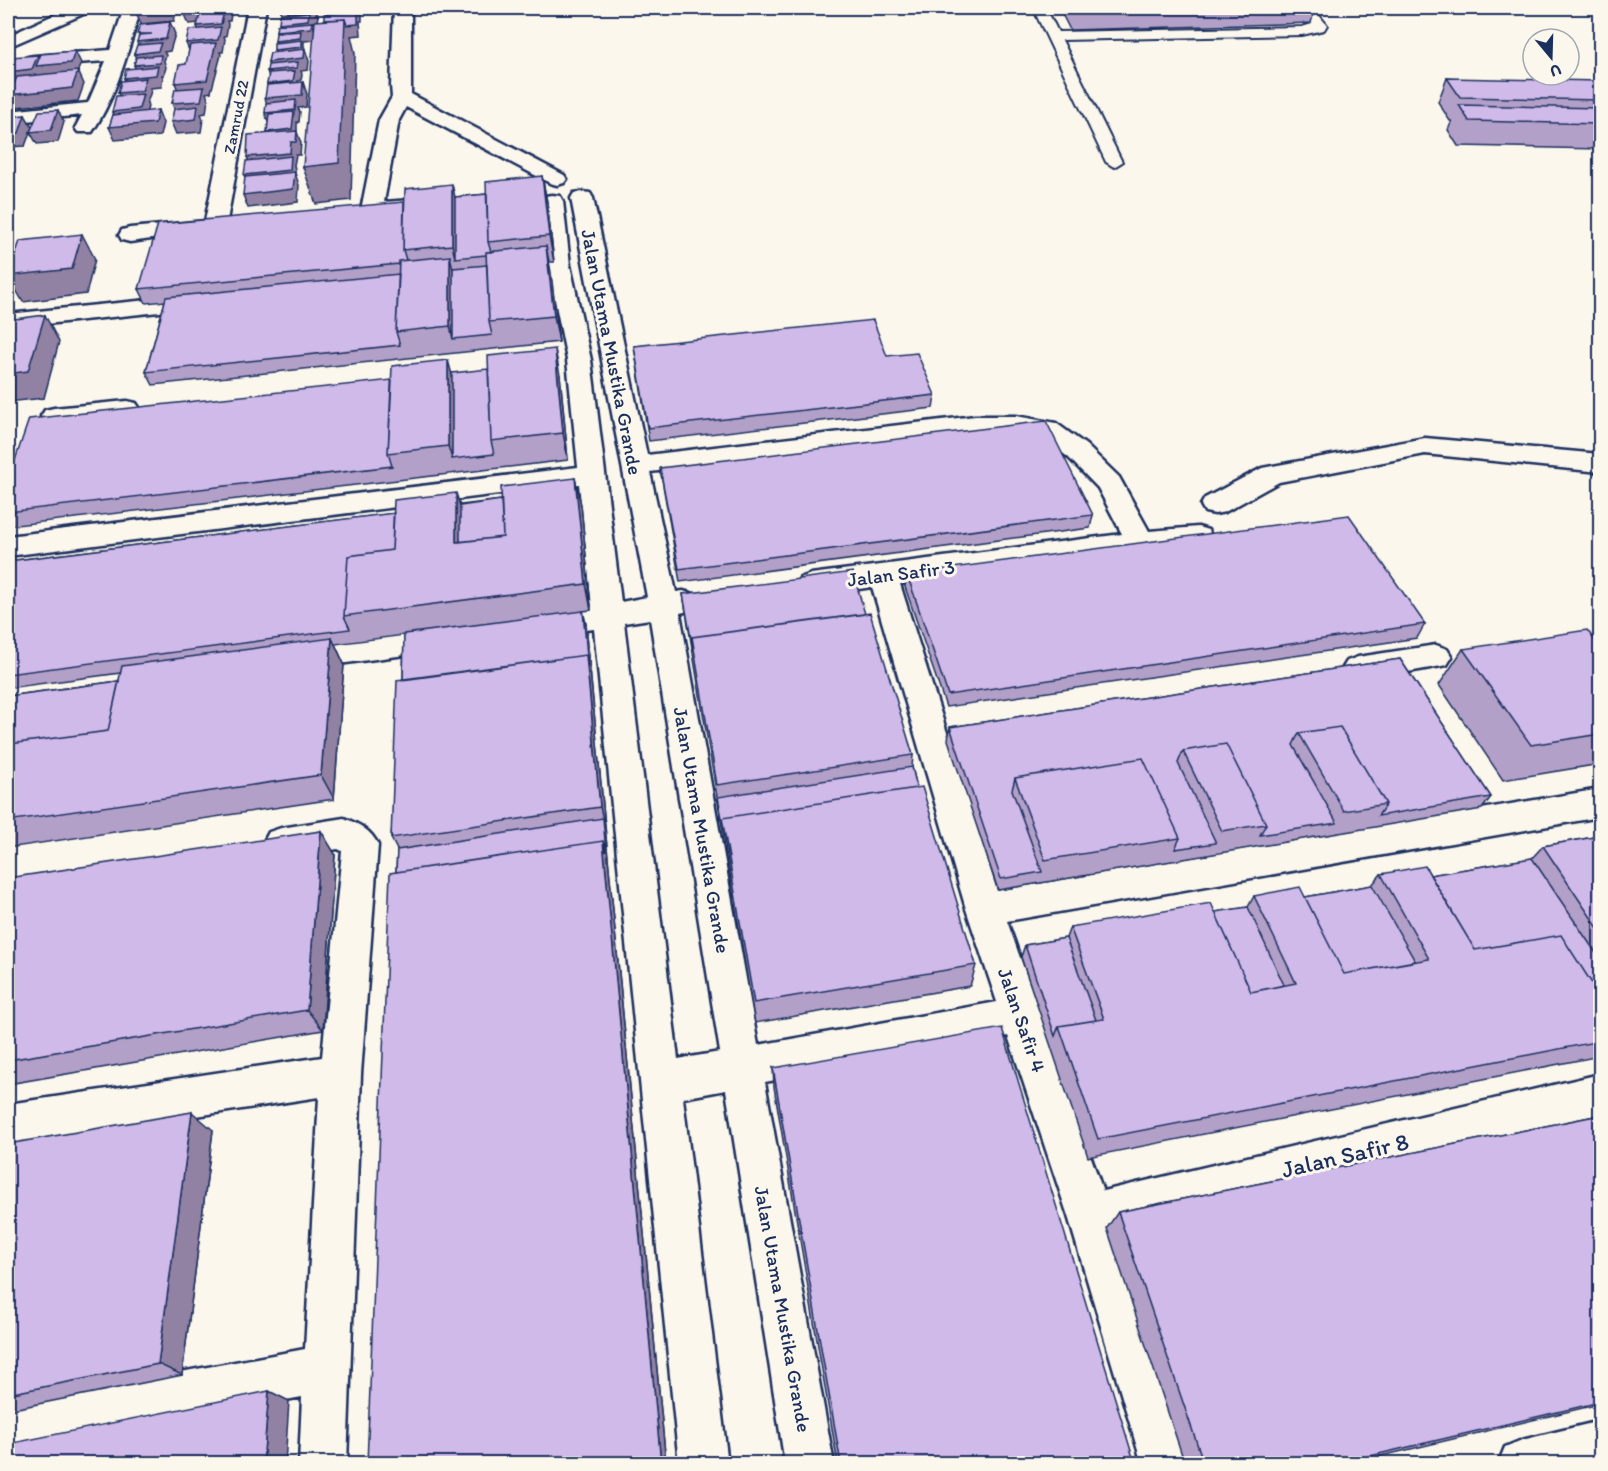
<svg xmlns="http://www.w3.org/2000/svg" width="1608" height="1471" font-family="Itim,sans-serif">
	<rect width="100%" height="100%" fill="#fbf7ec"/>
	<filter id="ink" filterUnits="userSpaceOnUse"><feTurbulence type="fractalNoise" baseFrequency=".0167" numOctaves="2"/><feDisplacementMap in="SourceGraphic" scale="12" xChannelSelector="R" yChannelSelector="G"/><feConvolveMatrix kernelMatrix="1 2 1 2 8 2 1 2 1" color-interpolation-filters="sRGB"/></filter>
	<g filter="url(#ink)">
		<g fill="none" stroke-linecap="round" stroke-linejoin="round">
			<g stroke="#1b2f5e" stroke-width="4">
				<path id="lane" d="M1033 8H1046L1058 32 1302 27 1312 24 1300 8H1313L1327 25 1324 30 1302 35 1062 40 1122 162 1114 167 1106 162Z"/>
			</g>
			<g stroke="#1b2f5e" stroke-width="5">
				<path id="street" d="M69 8H91L88 12 8 47V36Z
					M124 8H141C128 50 117 96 92 132H78L75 128 82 115 8 123V111L88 103 106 61 34 66 28 65 25 61 28 57 34 56 110 50Z
					M248 8H266L226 226 223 231H209L130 242 122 240 119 235 122 230 130 228 205 221Z
					M394 8H411V94L564 175 567 179 564 183 557 185 550 183 406 107 399 120 384 202 411 200 419 201 422 206 419 211C403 215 380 219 364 215L361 210 379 120 392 97 391 86Z
					M582 192 590 193 593 198 647 455 975 416H1016L1056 423 1086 445 1119 477 1149 531 1198 527 1208 530 1212 537 1208 544 900 584 997 891 1600 789V817L1007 921 1103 1191 1600 1074V1114L1117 1231 1191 1464H1142L1068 1216 1008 1036 765 1082 834 1464H785L726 1090 683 1098 728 1464H679L594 629 586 630 575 627 571 619 575 611 592 607 579 484 8 556V536L578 467 567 360 548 265 541 201 544 196 552 195 560 196 563 201 570 265 591 360 621 602 647 597 571 198 574 193ZM975 432H1016L1039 436 1068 457 1098 488 1122 534 811 574 800 578 796 585 800 592 811 596 872 587 966 909 997 1002 758 1045 680 613 694 610 698 602 694 594 683 591 676 592 650 472ZM650 619 720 1052 678 1059 624 623Z
					M208 294 216 296 220 301 216 306 8 328V314Z
					M127 401 136 403 140 409 136 415 54 424 45 422 41 416 45 410 54 408Z
					M1425 438 1600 454V472L1425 454 1279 482 1225 512 1215 514 1205 512 1201 505 1205 498 1262 468Z
					M449 627 460 630 464 638 460 646 449 649 295 670 284 666 279 658 284 650 295 646Z
					M1436 645 1447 649 1452 657 1447 665 1358 681 1347 677 1342 669 1347 661 1358 657Z
					M344 818C359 824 371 830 378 845L361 1074 347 1464H299L302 1397 8 1452V1404L305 1349 319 1097 8 1145V1104L322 1057 342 851 338 849 281 858 269 854 263 843 269 832 281 828Z
					M1600 1421V1464H1498L1505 1447 1522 1440Z"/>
			</g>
			<use href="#lane" fill="#fbf7ec" fill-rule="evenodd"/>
			<use href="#street" fill="#fbf7ec" fill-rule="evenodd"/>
		</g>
		<path fill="#b2a0c9" stroke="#1b2f5e" stroke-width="1.5" d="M1059 8H1315L1311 23 1070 30Z
			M1447 78 1600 100V149L1458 146 1448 130 1452 121H1450L1438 102Z
			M542 176 547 202 554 262H549L559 342 153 385 146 372 165 301 146 303 139 289 455 197 487 194Z
			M634 346 887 356 935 395 933 408 649 441Z
			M452 373 560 375 568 460 8 526V512Z
			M660 468 1093 515 1090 528 680 582Z
			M575 478 581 505 591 610 583 611 586 624 591 680 666 1464 396 872 397 850 391 838 403 680 404 635 335 644 344 664 334 799 8 848V696L119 681 121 673 8 688V561L501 500Z
			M907 574 1425 624 1417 638 946 707 905 587Z
			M683 594 865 614 913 755 912 767 917 788 976 965 970 986 755 1023Z
			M1600 647V764L1503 780 1439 685 1463 649Z
			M1400 659 1491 797 1482 809 998 890 948 740 950 727Z
			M1600 836V1056L1088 1157 1021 957 1025 945 1066 938 1070 927 1215 912 1248 907 1254 896 1305 897 1372 885 1381 874 1430 875 1532 858 1543 846Z
			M335 854 323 1030 8 1084V878Z
			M773 1068 1135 1464H838L774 1087Z
			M1600 1115V1404L1348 1464H1185L1107 1228 1118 1212Z
			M213 1130 182 1375 8 1410V1144Z"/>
		<path fill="#9182a4" stroke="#1b2f5e" stroke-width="1.5" d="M170 8H177L174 21 141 24 136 12Z
			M226 8H232L230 21H227L228 24 226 36H224L225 39 223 52H220L221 55 211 92 206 93 208 99 206 113 201 114 203 119 201 132 176 134 171 122 177 116 172 103 180 95 175 83 191 55 186 43 201 38 197 26 222 21 189 24 184 12Z
			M281 8H315L318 16 317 21 312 22 316 34 315 40 304 41V46L309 61 308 70 301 71 302 74 301 80 298 81 299 83 272 96 267 84 271 83 267 71H271L268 62 277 61 274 50 278 49 275 41 279 40 276 31H281L279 23 284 22 281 13Z
			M329 8H362V21H360L361 35 351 36 355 53 351 200 316 204 303 167 334 23Z
			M170 22 175 34 170 51 164 52 166 55 164 61 166 67 164 75H162L163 78 161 87 150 88 151 91 147 103 148 106 144 122 117 125 112 112 123 105 118 93 129 90 124 78 138 76 134 65H139L134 54 142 53 137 42Z
			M75 51 81 63 76 76 78 71 84 84 78 101 16 107 13 102 11 108H8V72L38 55 43 66Z
			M303 82 307 94 306 107 298 108 300 112 299 122H297V132L301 143 300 155H296L294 165 295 169V173L299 185 298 202 248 208 243 195 249 188 244 175 252 169 247 157 271 144 267 132 269 125 265 113 269 110 265 98Z
			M58 110 64 122 58 142 37 144 30 132Z
			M158 110 163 123 160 136 115 140 109 127Z
			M25 115 32 127 25 146 8 147V134Z
			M542 176 547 202 554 262 549 236Z
			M452 184 458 210 455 258 452 245Z
			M82 234 95 259 86 294 23 302 8 276Z
			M8 241 11 247 8 258Z
			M546 246 551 272 559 342 554 316Z
			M450 256 456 282 453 339 450 326Z
			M45 315 59 342 44 398 8 402V374Z
			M555 349 560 375 568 460 563 433Z
			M448 360 455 386 452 459 448 446Z
			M575 478 581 505 591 610 586 584Z
			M456 493 464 519 460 555 456 542Z
			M583 611 586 624 591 680 666 1464H661L603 841V819L600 807 586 655Z
			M332 638 344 664 334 799 321 775Z
			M321 831 335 854 323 1030 307 1010Z
			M192 1112 213 1130 182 1375 158 1364Z
			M269 1391 289 1401 285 1464H263Z"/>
		<path fill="#cfbaea" stroke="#1b2f5e" stroke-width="1.5" d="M137 8H170L169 10 136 12Z
			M185 8H226V9L184 12Z
			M282 8H314V10L281 13Z
			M358 11V24L347 25 345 19 324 20V14Z
			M224 12 221 24 197 26 200 14Z
			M309 12 308 20 279 23 280 15Z
			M345 19 339 163 303 167 315 21Z
			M170 22 166 39 137 42 139 35 152 34H137L140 25Z
			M312 22 311 28 276 31 277 25Z
			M221 27 218 40 186 43 189 30Z
			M301 31 300 38 275 41 276 33Z
			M302 40V47L274 50V43Z
			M161 43 158 51 134 54 137 45Z
			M216 43 207 80 175 83 179 65 186 64 190 45Z
			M305 49 304 58 268 62 270 53Z
			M75 51 71 63 36 66 41 54Z
			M38 55 32 69 8 72V64L11 57Z
			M161 55 160 63 134 65 136 57Z
			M298 62 297 68 267 71 268 65Z
			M158 66 156 75 124 78 126 69Z
			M78 71 72 88 9 95 17 77Z
			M295 71 293 81 267 84 269 73Z
			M146 78 142 91 118 93 121 81Z
			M1447 78 1600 81V100L1460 97Z
			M8 79H12L8 89Z
			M303 82 302 95 265 98 267 85Z
			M204 87 201 101 172 103 175 89Z
			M143 94 139 109 112 112 116 96Z
			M296 100 295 110 265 113 266 103Z
			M1459 105 1600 108V124L1469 121Z
			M198 106 196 119 171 122 174 109Z
			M58 110 51 130 30 132 39 111Z
			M158 110 155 123 109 127 113 115Z
			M294 112 292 129 267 132 269 114Z
			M25 115 19 133 8 134V117Z
			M297 131 296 142H291L290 153 247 157 248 135Z
			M291 156 290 170 244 175 246 161Z
			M295 172 293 189 243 195 245 177Z
			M542 176 549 236 488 242 486 182Z
			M452 184V245L403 250 405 189Z
			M487 194 488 242 491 252H486V255L455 258V197Z
			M404 202 403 250 406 260 399 261V264L139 289 158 224Z
			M82 234 72 269 8 276 20 241Z
			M546 246 554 316 489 322 486 252Z
			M450 256V326L396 332 399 261Z
			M487 265 489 322 492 335 453 339V268Z
			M399 274 396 332 400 345 146 372 166 297Z
			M45 315 28 371 8 374V320Z
			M873 320 887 356 917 353 935 395 648 428 634 346Z
			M555 349 563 433 491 441 488 356Z
			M448 360V446L388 453 392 366Z
			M488 369 491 441 494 454 452 459V373Z
			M392 380 388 453 392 466 8 512V481L29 419Z
			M1046 421 1093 515 679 569 660 468Z
			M575 478 586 584 344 616 348 556 392 550 394 500 456 493V542L503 537 501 487Z
			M501 500 503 537 460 542V506Z
			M394 513 392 550 348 556 344 616 350 629 8 674V561Z
			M1349 515 1425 624 948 695 907 574Z
			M853 572 865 614 692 637 693 650 683 594Z
			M583 611 588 667 586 655 403 680 404 634Z
			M870 613 913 755 717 785 692 637Z
			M1587 630 1600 647V734L1531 745 1463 649Z
			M332 638 321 775 8 821V752L10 744 108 731 122 666Z
			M586 655 600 807 391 838 397 680Z
			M1400 659 1491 797 1378 816 1386 804 1340 727 1299 733 1293 745 1337 823 1260 835 1266 824 1226 744 1183 751 1178 763 1216 843 1175 849 1180 838 1143 758 1015 778 1012 790 1042 872 1001 879 950 727Z
			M119 681 108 731 10 744 8 752V696Z
			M1340 727 1386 804 1344 811 1299 733Z
			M1226 744 1266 824 1222 831 1183 751Z
			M1143 758 1180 838 1045 860 1015 778Z
			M912 767 917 788 722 818 724 829 718 797Z
			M922 787 976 965 754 1003 722 818Z
			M603 818 606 852 603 841 396 872 397 850Z
			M321 831 307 1010 8 1060V878Z
			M1600 836V931L1543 846Z
			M603 841 661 1464H367L390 873Z
			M1532 858 1600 959V996L1561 935 1475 950 1430 875Z
			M1425 866 1475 950 1561 935 1600 996V1041L1098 1139 1059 1026 1104 1019 1070 927 1211 903 1251 992 1296 983 1254 896 1300 887 1344 974 1429 959 1381 874Z
			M1372 885 1415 961 1344 974 1305 897Z
			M1248 907 1284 985 1251 992 1215 912Z
			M1066 938 1096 1020 1059 1026 1055 1036 1025 945Z
			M1002 1028 1135 1464H841L773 1068Z
			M192 1112 158 1364 8 1394V1144Z
			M1600 1115V1402L1336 1464H1204L1118 1212Z
			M269 1391 263 1464H8V1444Z"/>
	</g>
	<g text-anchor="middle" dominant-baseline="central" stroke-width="6" stroke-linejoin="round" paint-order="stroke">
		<g font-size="16" fill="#1b2f5e" stroke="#fbf7ec">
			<text transform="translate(236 117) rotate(-79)">Zamrud 22</text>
		</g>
		<g font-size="20" fill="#1b2f5e" stroke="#fbf7ec">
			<text transform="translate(612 352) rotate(79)">Jalan Utama Mustika Grande</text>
			<text transform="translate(901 573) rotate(-7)">Jalan Safir 3</text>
			<text transform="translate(702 830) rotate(80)">Jalan Utama Mustika Grande</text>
			<text transform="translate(1022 1020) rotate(71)">Jalan Safir 4</text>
			<text transform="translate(783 1309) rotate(80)">Jalan Utama Mustika Grande</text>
		</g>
		<g font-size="24" fill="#1b2f5e" stroke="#fbf7ec">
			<text transform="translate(1345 1155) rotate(-13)">Jalan Safir 8</text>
		</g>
	</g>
	<rect width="1608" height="1471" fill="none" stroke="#fbf7ec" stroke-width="30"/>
	<rect x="15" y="15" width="1578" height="1441" fill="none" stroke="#1b2f5e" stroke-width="2" filter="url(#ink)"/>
	<g transform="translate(1551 57) rotate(161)"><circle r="28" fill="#fbf7ec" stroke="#a1a7b3" stroke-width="1.5"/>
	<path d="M0-4.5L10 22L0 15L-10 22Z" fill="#1b2f5e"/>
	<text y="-9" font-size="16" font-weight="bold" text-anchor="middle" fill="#1b2f5e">U</text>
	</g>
</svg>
